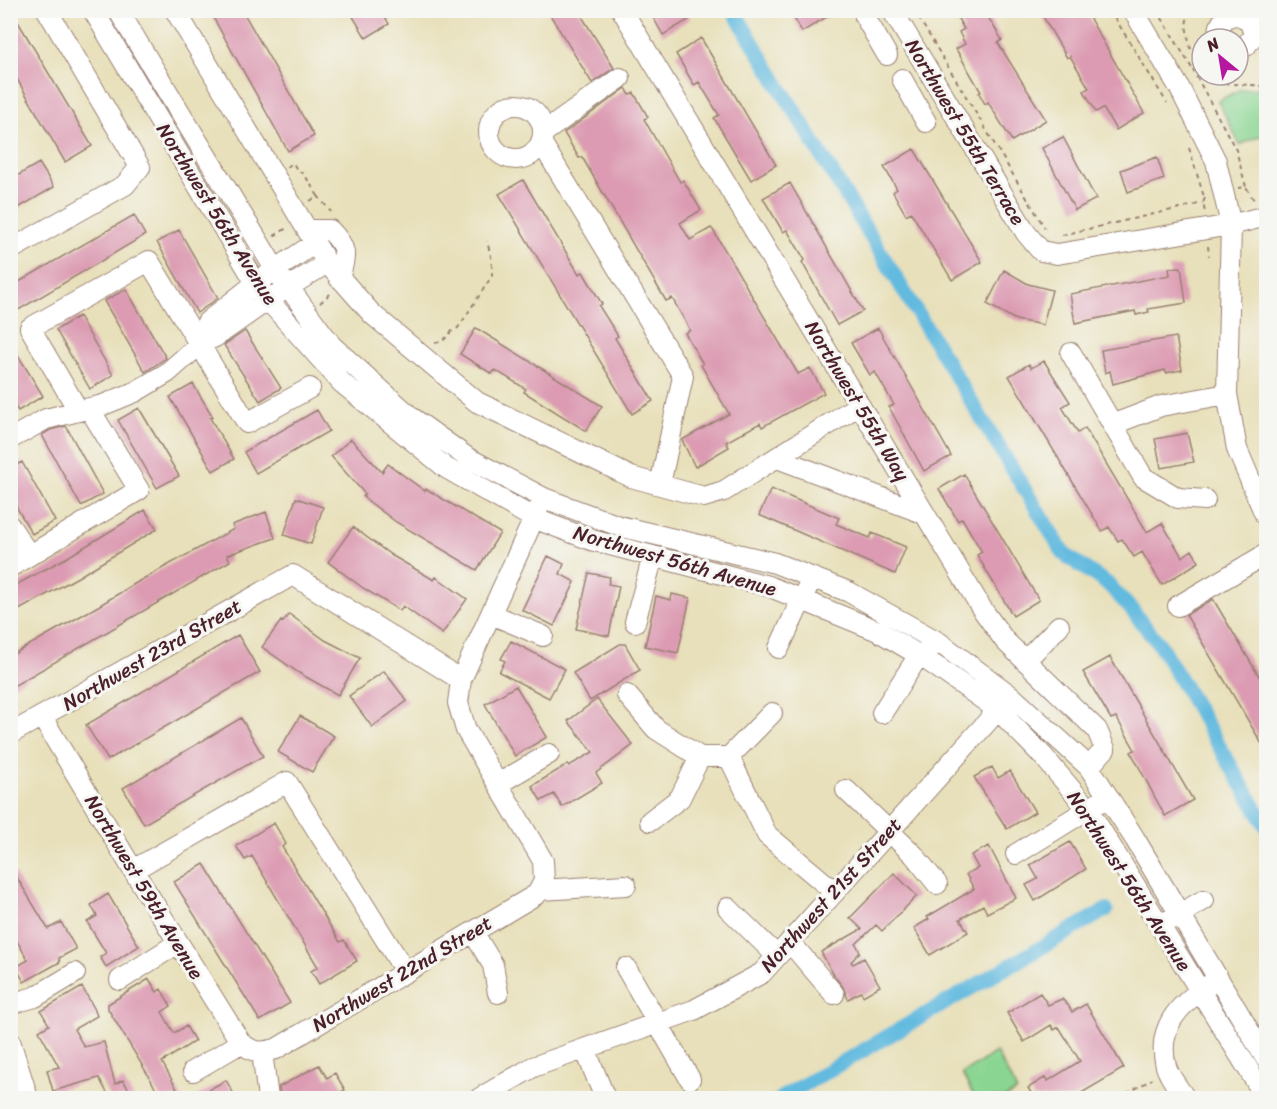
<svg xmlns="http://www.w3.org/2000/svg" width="1277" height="1109" font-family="Sriracha,sans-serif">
	<rect width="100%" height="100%" fill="#f6f6f2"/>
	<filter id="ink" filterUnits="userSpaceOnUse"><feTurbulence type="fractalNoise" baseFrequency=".0167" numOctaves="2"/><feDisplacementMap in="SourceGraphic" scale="12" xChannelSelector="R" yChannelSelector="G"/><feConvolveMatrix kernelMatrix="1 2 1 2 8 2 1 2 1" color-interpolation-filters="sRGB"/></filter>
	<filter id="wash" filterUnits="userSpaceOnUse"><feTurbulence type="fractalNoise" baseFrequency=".008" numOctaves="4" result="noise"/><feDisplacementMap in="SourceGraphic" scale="24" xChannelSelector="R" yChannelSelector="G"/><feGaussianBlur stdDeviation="1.35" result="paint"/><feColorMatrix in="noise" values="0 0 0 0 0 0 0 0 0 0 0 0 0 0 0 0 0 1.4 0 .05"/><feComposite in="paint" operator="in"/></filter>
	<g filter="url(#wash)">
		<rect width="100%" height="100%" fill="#e8e0ba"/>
		<path fill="#8ad592" stroke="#6a7a5e" stroke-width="1.5" d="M1259 88 1266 89V133L1240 145 1218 101 1239 90Z
			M996 1052 1017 1091 1005 1098H975L962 1074Z"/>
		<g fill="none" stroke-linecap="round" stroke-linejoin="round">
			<path stroke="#62badf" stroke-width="15" d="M733 10 1064 554 1109 585 1131 609 1160 645 1266 826
				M781 1098 1106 910"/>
		</g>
		<g id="blocks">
			<path fill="#dc9bb2" d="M11 10 92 146 65 162 10 67Z
				M209 10H242L314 136 288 151Z
				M349 10H381L389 24 366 38Z
				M547 10H578L614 68 592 83Z
				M649 10H685L690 19 663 35Z
				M789 10H838L802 32Z
				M953 10H984L1002 40 998 43 1046 120 1012 141 988 102 985 104 979 93 981 92 956 49 965 44 959 32 964 29Z
				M1039 10H1085L1144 113 1116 130 1103 108 1096 112 1084 91 1089 88 1070 56 1067 58Z
				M701 38 776 165 751 180 714 118 719 115 699 82 694 85 676 54Z
				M626 88 630 95 634 93 648 117 644 119 680 182 683 180 701 210 680 223 690 240 711 228 713 230 798 374 810 368 824 393 762 427 760 423 726 442 729 447 695 467 682 440 729 414 701 365 703 364 685 333 690 330 672 298 666 301 582 157 579 158 564 133Z
				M1063 137 1096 199 1075 210 1042 148Z
				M914 149 982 262 952 280 911 212 906 215 893 192 897 189 884 167Z
				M1157 157 1164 179 1128 192 1121 170Z
				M39 163 54 187 10 213V180Z
				M523 180 579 274 583 272 602 304 599 306 618 336 615 338 653 401 632 414 499 194Z
				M790 183 863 311 837 325 802 262 805 260 787 230 783 232 763 198Z
				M134 215 145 235 10 315V287Z
				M179 230 218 298 197 313 157 242Z
				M1181 267 1186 303 1148 309 1149 312 1136 315 1135 311 1075 323 1070 294 1170 275 1169 268Z
				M1004 270 1028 284 1052 290 1043 325 1016 320 987 304Z
				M126 289 166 358 145 372 104 301Z
				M79 316 113 375 90 389 56 330Z
				M476 328 602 406 586 431 524 392 526 389 495 370 492 374 460 354Z
				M878 328 951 456 924 471 889 407 894 405 875 372 870 375 851 343Z
				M245 331 281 388 260 401 224 345Z
				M1176 337 1182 370 1166 373 1165 370 1113 384 1110 371 1105 373 1101 350Z
				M10 342 43 396 18 411 10 399Z
				M1044 361 1070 402 1062 407 1078 433 1085 428 1147 532 1162 523 1182 557 1192 550 1199 562 1162 585 1142 552 1134 557 1122 539 1118 541 1109 527 1102 531 1009 376 1029 364 1031 368Z
				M193 384 213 417 210 418 234 459 213 471 170 397Z
				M139 408 179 476 157 488 118 420Z
				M317 410 329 431 256 473 244 452Z
				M66 426 103 494 81 506 42 435 50 430Z
				M1187 433 1194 462 1161 468 1155 439Z
				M351 439 382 472 388 464 425 491 426 489 500 533 477 570 396 522 363 497 365 494 331 456Z
				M22 462 55 521 32 534 10 496V468Z
				M964 474 1039 600 1013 616 977 555 982 552 962 518 958 521 939 489Z
				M771 489 839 518 836 524 870 538 872 533 906 547 895 574 759 515Z
				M296 498 323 507 311 544 284 535Z
				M145 510 157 529 78 577 10 615V588L66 558Z
				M266 512 275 538 227 555 230 561 10 688V656L100 605 141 580 234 529 232 525Z
				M353 527 391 555 434 580 436 577 467 599 442 634 403 606 400 611 363 588 328 562Z
				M548 556 564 564 560 574 575 582 554 626 522 610Z
				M589 573 610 577 608 584 619 586 609 636 576 629Z
				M672 594 690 598 678 653 645 646 656 596 671 600Z
				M1213 599 1266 688V751L1186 615Z
				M289 614 325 640 360 658 338 695 299 673 262 647 281 621 283 622Z
				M238 635 260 672 108 760 86 725Z
				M511 641 565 669 549 698 499 672 505 661 501 659Z
				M620 644H625L640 670 590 701 573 673Z
				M1110 657 1193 800 1165 816 1131 752 1135 750 1116 717 1111 719 1083 672Z
				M384 671 407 701 372 727 349 696Z
				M516 686 547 737 515 756 485 704Z
				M597 699 633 745 596 773 602 783 562 807 554 794 541 801 532 786 568 764 569 766 593 752 568 721Z
				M300 716 334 736 312 772 278 752Z
				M241 718 263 756 144 824 123 788Z
				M992 767 998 778 1010 771 1035 812 1007 829 974 777Z
				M274 823 286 844 282 847 340 942 344 940 357 961 319 984 311 971 318 967 252 856 245 860 236 846Z
				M1070 842 1086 869 1035 901 1026 885 1038 879 1030 865Z
				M989 846 1016 898 987 913 983 905 960 919 968 932 930 955 914 928 929 919 927 917 974 889 966 874 978 868 971 855Z
				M204 864 290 1003 260 1021 174 882Z
				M10 866 48 929 61 922 76 949 59 958 60 962 24 982 16 967 28 960 10 929Z
				M894 873 917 896 882 931 876 925 856 944 860 952 851 962 853 964 864 958 880 986 863 996 861 992 848 999 843 987 835 977 821 952 862 929 850 918Z
				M108 894 139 946 106 967 100 957 106 953 87 922 97 916 91 905Z
				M149 979 157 992 161 989 171 1006 162 1012 174 1033 186 1026 195 1041 162 1062 182 1098H160L150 1078 108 1009V1004Z
				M82 987 94 1008 97 1016 74 1029 84 1047 104 1042 115 1084 123 1080 134 1098H110L99 1078 53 1091 47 1070 59 1067 39 1031 49 1025 41 1011Z
				M1040 993 1048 1005 1062 999 1068 1005 1072 1012 1086 1004 1124 1068 1073 1098H1034L1028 1088 1046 1077 1048 1081 1080 1061 1059 1027 1054 1030 1051 1025 1024 1042 1007 1013Z
				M319 1065 327 1078 335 1073 345 1090 329 1098H280L279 1087Z
				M226 1080 236 1098H194Z"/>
		</g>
	</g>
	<g filter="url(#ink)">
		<use href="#blocks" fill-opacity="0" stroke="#998072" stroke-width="1.5"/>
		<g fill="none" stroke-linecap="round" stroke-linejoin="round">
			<g stroke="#998072" stroke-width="22">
				<path id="minor" d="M93 10 256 283 268 300 342 383 446 468 533 518 591 540 768 586 878 631 924 658 998 710 1043 756 1088 809 1266 1098
					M118 10 275 269 332 346 411 417 468 458 544 498 619 526 775 563 849 592 940 643 1010 695 1089 767 1135 839 1266 1059
					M175 10 327 263 372 314 477 402 631 477 704 497 724 491 859 405
					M622 10 982 609 1005 641 1097 730 1105 749 1089 767
					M892 10 1026 233 1041 251 1057 254 1231 225 1266 216
					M1133 10 1179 87 1216 161 1231 225 1227 394 1237 449 1266 517
					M865 17 887 55
					M1220 39C1213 10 1253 6 1253 36L1246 46 1238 49
					M902 79 926 122
					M489 132a27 27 0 1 1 54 0a27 27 0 1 1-54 0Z
					M543 133 620 78
					M541 142 683 376 660 485
					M308 230H330C348 248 346 255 339 278
					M10 250 125 185 140 167 47 10
					M200 344 207 322 256 283 315 243
					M1071 353 1143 477 1178 498 1205 500
					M78 410 30 328 149 261 247 423 310 388
					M1114 424 1161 406 1227 394
					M10 439 46 419 103 405 135 392 167 373 200 344 215 337 268 300 327 263
					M777 458 925 514
					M10 526 29 555
					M10 567 139 490 89 408
					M1178 606 1266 554
					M491 614 543 636
					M635 622 653 556
					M779 648 807 588
					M1025 661 1059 626
					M627 695 656 729 700 757
					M882 713 919 655 930 649
					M42 717 133 870 241 1043C254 1053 260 1053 276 1049L537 894 544 881 543 861 466 730 458 703 461 680 539 507
					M10 734 293 575 461 680
					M729 757 767 835 835 892
					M498 784 549 754
					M846 790 914 855 937 884
					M650 821 680 798 700 757H729L772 713
					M1016 854 1098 803
					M133 870 287 782 405 971
					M540 890 626 885
					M728 908 777 956
					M1169 920 1204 900
					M473 932 493 965 498 993
					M790 942 834 994
					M626 968 690 1079
					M120 980 178 943
					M10 1004 35 997 75 973
					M10 1041 28 1098
					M585 1049 605 1098
					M262 1052 268 1098
					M193 1071 241 1043
					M480 1098 533 1067 694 1010 762 973 1006 701
					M1185 1098C1179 1089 1169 1077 1166 1066 1156 1028 1179 1004 1209 985"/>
			</g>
			<path stroke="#998072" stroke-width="2" stroke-dasharray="4.5 4.5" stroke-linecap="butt" d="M914 10 1045 228
				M1110 10 1167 103
				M1157 10 1193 70
				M1189 10 1186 25 1190 48 1197 50 1202 58
				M1202 68 1200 66 1193 70 1236 150 1246 187
				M1209 75 1219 83 1266 86
				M1189 148 1204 197
				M287 167 293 163 297 170 304 174 318 196
				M1238 188 1246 187 1254 200
				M1205 198 1203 203 1205 212
				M310 201 318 196 331 212
				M1062 235 1203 203
				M274 236 287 228
				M1208 246 1209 256
				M320 303 331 293
				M435 343 443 341 453 330 458 328 492 276V261L487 241
				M1119 1098 1152 1079"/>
			<use href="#minor" stroke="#fff" stroke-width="20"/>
		</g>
	</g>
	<g text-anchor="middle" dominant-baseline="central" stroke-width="6" stroke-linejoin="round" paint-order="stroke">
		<g font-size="20" fill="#4a1f2b" stroke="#f6f6f2">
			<text transform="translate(965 132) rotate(59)">Northwest 55th Terrace</text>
			<text transform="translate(217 214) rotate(58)">Northwest 56th Avenue</text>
			<text transform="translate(857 401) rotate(59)">Northwest 55th Way</text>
			<text transform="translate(675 561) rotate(16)">Northwest 56th Avenue</text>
			<text transform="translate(152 655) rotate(-30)">Northwest 23rd Street</text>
			<text transform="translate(1129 881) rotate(57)">Northwest 56th Avenue</text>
			<text transform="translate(144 887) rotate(59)">Northwest 59th Avenue</text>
			<text transform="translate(831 895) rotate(-48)">Northwest 21st Street</text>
			<text transform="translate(402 974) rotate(-31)">Northwest 22nd Street</text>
		</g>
	</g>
	<rect width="1277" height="1109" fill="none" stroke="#f6f6f2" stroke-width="36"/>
	<g transform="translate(1220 57) rotate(330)"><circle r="28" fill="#f6f6f2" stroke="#b1a0a2" stroke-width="1.5"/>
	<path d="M0-4.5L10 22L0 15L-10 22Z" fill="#b5179e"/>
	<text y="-9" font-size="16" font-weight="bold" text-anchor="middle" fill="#4a1f2b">N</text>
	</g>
</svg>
